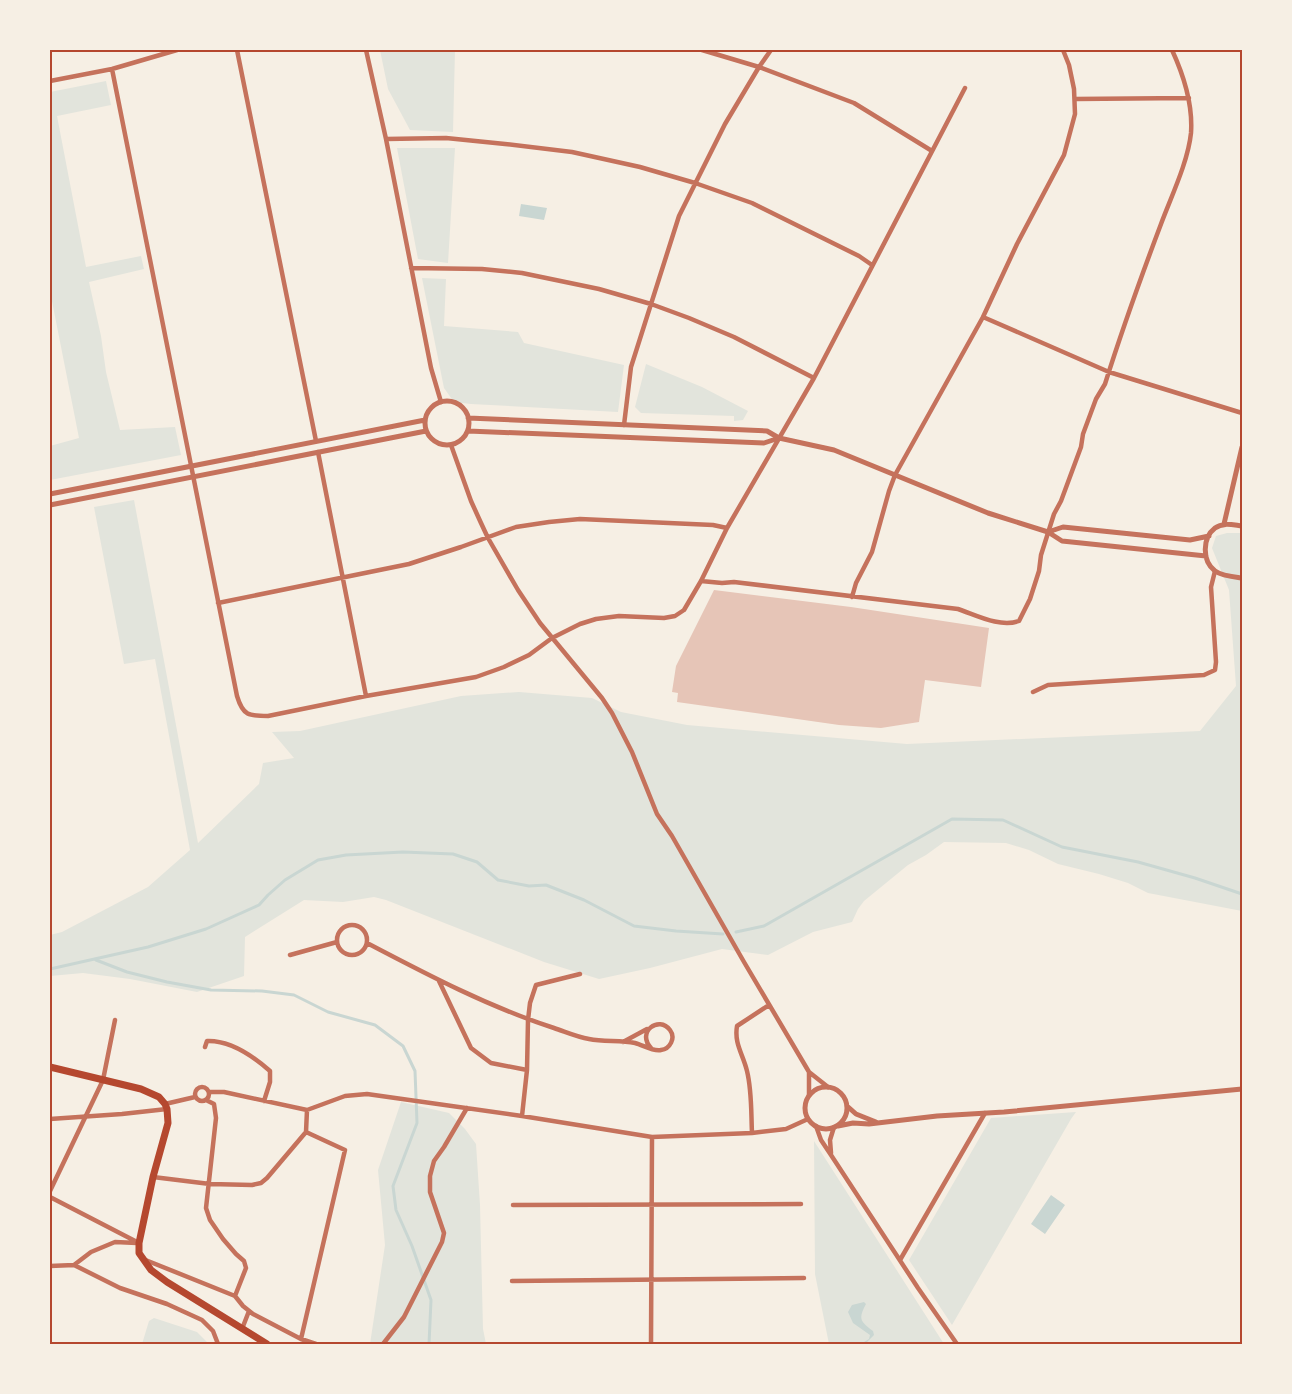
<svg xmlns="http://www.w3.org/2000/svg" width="1292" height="1394" font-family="'Fira Sans Condensed',sans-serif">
	<rect width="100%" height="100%" fill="#f6efe4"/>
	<path fill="#e2e4dc" d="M380 50H455L453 132 410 130 388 89Z
		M106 81 111 105 57 116 86 267 141 256 144 269 89 282 101 336 106 372 120 430 175 427 181 455 50 480V446L79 438 50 291V92Z
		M397 148H455L448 263 418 259Z
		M422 278 446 279 444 326 518 332 524 343 624 365 618 412 471 404 454 402 444 388Z
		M646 364 702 387 748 411 743 420 734 421V416L641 413 635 407Z
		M134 500 198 843 259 784 263 763 294 758 272 732 300 731 461 696 519 692 592 698 621 712 687 725 907 744 1200 731 1236 686 1229 590 1212 548 1216 536 1227 533H1242V911L1148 893 1128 883 1099 874 1058 864 1029 850 1006 843 944 842 926 855 908 865 864 901 858 909 852 922 813 932 768 955 722 949 650 968 599 979 544 962 386 900 374 897 343 902 304 900 245 937 244 976 197 992 130 979 83 973 50 976V935L62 932 148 887 190 850 155 659 124 664 94 507Z
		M401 1102 449 1113 465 1129 476 1144 480 1205 483 1329 486 1344H370L385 1245 378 1170Z
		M1076 1112 1071 1119 952 1325 909 1260 991 1118Z
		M814 1141 944 1344H829L815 1274Z
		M154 1318 197 1332 209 1344H142L149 1321Z"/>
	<path fill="#c9d6d2" d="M521 204 547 208 544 220 519 216Z
		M1051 1195 1065 1205 1045 1234 1031 1224Z
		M864 1302 866 1304C858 1319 860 1321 873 1331L874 1335 865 1344H864V1342L869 1339 870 1335 853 1323 848 1312 852 1305Z"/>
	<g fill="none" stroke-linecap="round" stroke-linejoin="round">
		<path stroke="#c9d6d2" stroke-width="3" d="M736 932 764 926 952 819 1003 820 1062 847 1138 862 1195 878 1242 894
			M96 960 127 972 167 982 211 990 262 991 294 995 328 1012 375 1025 403 1046 415 1071 417 1123 393 1186 396 1210 412 1246 431 1300 429 1344
			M50 969 148 947 206 929 259 905 268 895 285 880 318 860 346 855 403 852 453 854 477 862 498 880 529 886 546 885 584 900 634 926 676 931 723 934"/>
	</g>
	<path fill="#e6c5b7" d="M714 590 851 607 989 628 981 687 925 680 919 722 881 728 839 725 677 702 678 693 672 692 676 666Z"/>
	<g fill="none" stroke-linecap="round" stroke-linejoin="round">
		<path stroke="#c5725c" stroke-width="4.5" d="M237 50 316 441
			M366 50 386 139 431 368 441 402
			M702 50 759 67 854 103 932 151
			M112 69 237 696C243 716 249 716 268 716L366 696 476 677 504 667 529 655 552 638 580 624 596 619 619 616 664 618 675 616 684 610 701 581 727 528 814 378 965 88
			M50 81 112 69 177 50
			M1075 99 1189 98
			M386 139 446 138 505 144 572 152 640 167 695 183 752 203 859 256 872 265
			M411 268 482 269 522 273 599 289 651 304 689 318 734 337 814 378
			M983 317 1109 372 1242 413
			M624 425 631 367 679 216 725 124 759 67 771 50
			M451 445 471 501 481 523 488 538 518 590 540 623 602 698 612 713 632 752 657 814 672 836 744 962 809 1072 828 1087
			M318 452 366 696
			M701 581 722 583 734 582 958 609C976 615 1000 628 1019 621L1030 599 1039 571 1041 555 1054 514 1061 501 1081 447 1083 434 1096 399 1105 384C1122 330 1141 277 1161 224 1171 197 1188 162 1191 133 1193 104 1184 76 1172 50
			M852 597 856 583 872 552 889 491 895 475 983 317 1017 244 1064 155 1075 114 1074 89 1069 65 1063 50
			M218 603 409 564 461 547 516 527 549 522 580 519 713 525 727 528
			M1033 692 1048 685 1204 675 1215 670 1216 662 1211 587 1215 571
			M337 940a15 15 0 1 1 30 0a15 15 0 1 1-30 0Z
			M367 943C428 975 489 1007 554 1028 566 1032 577 1037 589 1039 604 1042 620 1040 635 1043 643 1045 653 1052 661 1050 670 1049 676 1038 670 1030 659 1015 636 1032 651 1048
			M290 955 337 942
			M439 981 471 1048 491 1063 527 1070
			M623 1042 647 1029
			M205 1047 207 1041C231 1040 253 1056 270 1071V1082L264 1101
			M809 1072V1095
			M195 1094a7 7 0 1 1 14 0a7 7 0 1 1-14 0Z
			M209 1092H224L307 1110 345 1096 367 1094 522 1116 652 1137 752 1133 786 1129 808 1119
			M206 1100 214 1104 216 1118 206 1208 210 1220 223 1239 236 1254 244 1261 246 1268 235 1296
			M165 1104 195 1097
			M522 1116 527 1070 528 1020 530 1003 536 985 580 974
			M50 1119 122 1114 167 1109
			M816 1126 821 1140 831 1155 918 1288 957 1344
			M752 1133C751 1113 752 1091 747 1071 743 1054 734 1044 737 1026L769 1005
			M831 1153 830 1140 834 1127
			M153 1177 210 1184 252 1185 261 1183 267 1178 306 1132 307 1110
			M50 1191 103 1080 115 1020
			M50 1197 139 1243
			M513 1205 801 1204
			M143 1259 235 1296 243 1306 253 1314 301 1339 316 1344
			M900 1260 985 1113
			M74 1265 91 1252 115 1242 137 1243
			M50 1266 74 1265 120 1288 167 1304 202 1320 213 1331 218 1344
			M512 1281 804 1278
			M242 1329 249 1311
			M301 1339 345 1150 306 1132
			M383 1344 404 1317 442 1242 444 1233 430 1192V1176L434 1161 444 1147 467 1108
			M651 1344 652 1137"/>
		<path stroke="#c5725c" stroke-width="5" d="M425 423a22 22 0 1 1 44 0a22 22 0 1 1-44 0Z
			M468 418 767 431 779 438 834 450 988 513 1048 532 1062 541 1206 556
			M468 431 764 443 779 438
			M50 494 425 420
			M50 505 426 431
			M1224 524 1242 447
			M1242 526C1233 525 1223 522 1215 528 1202 538 1202 561 1215 571 1222 576 1234 577 1242 578
			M1048 532 1063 527 1190 540 1209 536
			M805 1108a21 21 0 1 1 42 0a21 21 0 1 1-42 0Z
			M847 1106 856 1114 876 1122
			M838 1126 853 1123 869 1124 937 1116 1004 1112 1242 1089"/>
		<path stroke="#b5482f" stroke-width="7" d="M50 1067 141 1089 159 1097 165 1104 167 1109 168 1123 153 1177 139 1243V1253L151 1270 167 1282 267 1344"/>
	</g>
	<rect width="1292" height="1394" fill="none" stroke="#f6efe4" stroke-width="102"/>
	<rect x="51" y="51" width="1190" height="1292" fill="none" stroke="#b5482f" stroke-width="2"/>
</svg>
